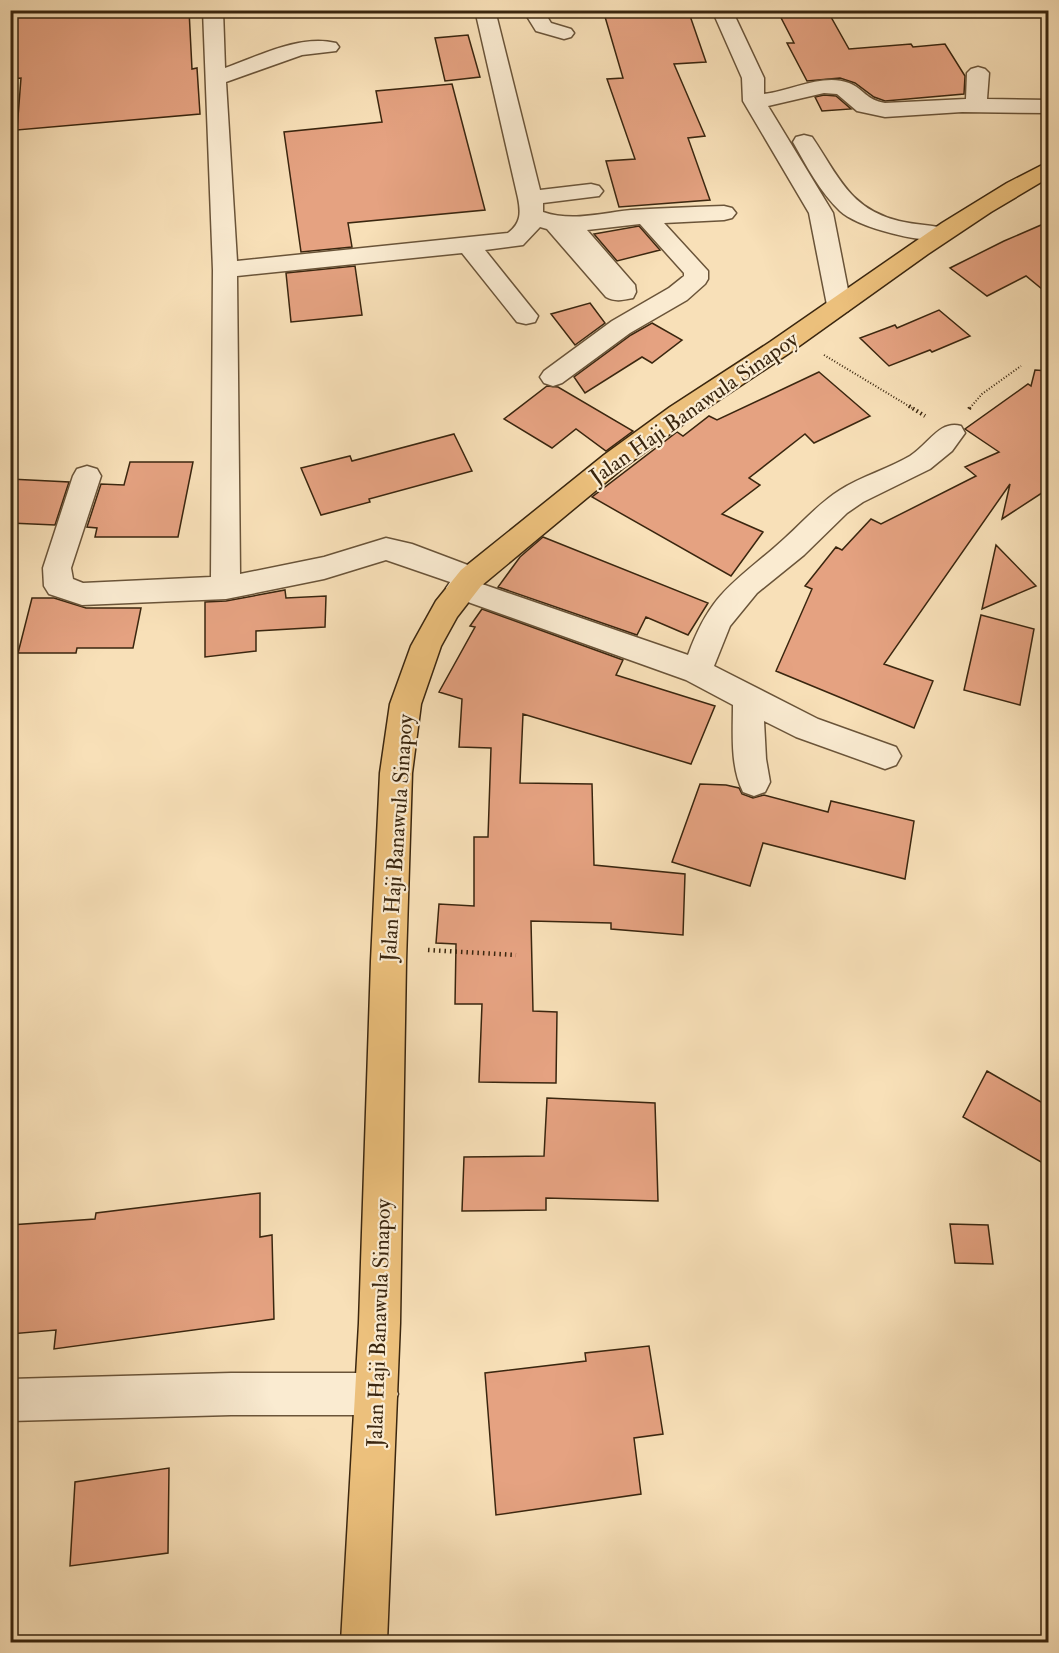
<svg xmlns="http://www.w3.org/2000/svg" width="1059" height="1653" font-family="'IM FELL Double Pica',serif">
	<rect width="100%" height="100%" fill="#f8e0b8"/>
	<filter id="stains"><feTurbulence type="fractalNoise" baseFrequency=".00333" numOctaves="4"/><feColorMatrix values="0 0 0 0 .2 0 0 0 0 .09 0 0 0 0 .02 0 0 0 .5 -.17"/></filter>
	<radialGradient id="worn" r=".72"><stop offset=".6" stop-color="#630" stop-opacity="0"/><stop offset="1" stop-color="#630" stop-opacity=".3"/></radialGradient>
	<path fill="#e5a281" stroke="#3a260f" stroke-width="1.5" d="M10 10H189L192 69 197 68 200 114 17 130 21 78 10 79Z
		M603 10H688L706 62 674 64 705 136 688 138 710 200 619 207 606 161 635 159 607 79 623 78Z
		M777 10H827L849 49 911 44 913 47 945 44 965 76 964 94 885 101 874 97 855 83 840 78 807 81 787 43H794Z
		M468 35 480 77 445 81 435 38Z
		M452 84 485 210 348 223 352 247 301 252 284 132 382 122 376 91Z
		M824 95 836 96 851 109 822 111 815 97Z
		M1048 222V294L1026 276 987 296 950 268 1004 241Z
		M639 226 660 250 617 261 594 234Z
		M355 266 362 315 291 322 286 273Z
		M590 303 605 323 575 345 551 314Z
		M939 310 970 336 932 352 930 350 889 366 860 338 895 325 897 328Z
		M652 323 682 340 652 363 642 357 585 393 574 377 631 335Z
		M1035 370 1048 371V489L1002 519 1010 484 884 664 933 681 914 728 776 671 812 589 805 586 836 547 842 550 871 519 881 524 976 476 965 467 999 452 965 429 1028 384 1031 386Z
		M819 372 870 416 814 443 805 434 749 478 760 485 722 514 763 532 731 576 592 497 677 432 683 436 709 416 717 420Z
		M547 386 558 387 633 431 606 451 576 429 552 448 504 419Z
		M454 434 472 471 369 499 370 502 321 515 301 468 350 456 352 461Z
		M130 462H193L178 537H95L97 528 87 527 101 484 124 485Z
		M10 479 69 482 55 525 10 523Z
		M543 537 708 603 688 635 646 617 637 635 498 587 520 557Z
		M996 545 1036 586 982 609Z
		M285 590 286 598 326 596 325 627 256 631V651L205 657V602L226 601Z
		M32 598H54L86 608H141L133 648H77L76 653H18Z
		M482 609 623 660 616 675 715 706 691 764 523 714 520 783 592 784 594 865 685 874 683 935 611 929V923L531 921 533 1011 557 1012 556 1083 479 1082 482 1004H455L456 944 436 943 439 904 474 906V837H488L491 748 459 747 462 699 439 692 475 627 470 626Z
		M981 615 1034 629 1020 705 964 690Z
		M700 784 726 785 739 788 742 794 753 798 764 795 828 812 831 801 914 821 905 879 763 843 750 886 672 862Z
		M987 1071 1048 1106V1166L963 1117Z
		M547 1098 655 1103 658 1201 546 1198V1210L462 1211 464 1157 544 1156Z
		M260 1193V1237L272 1235 274 1319 54 1349 56 1330 10 1334V1225L95 1219 96 1213Z
		M950 1224 988 1225 993 1264 955 1263Z
		M649 1346 663 1434 634 1438 641 1494 496 1515 485 1373 586 1361 585 1353Z
		M169 1468 168 1553 70 1566 75 1482Z"/>
	<g fill="none" stroke-linecap="round" stroke-linejoin="round">
		<g stroke="#6a5439" stroke-width="3">
			<path id="minor" d="M203 10H223L225 68C259 56 300 34 336 43L339 47 336 51 302 55 226 82 237 261 508 233C521 223 521 213 518 198L475 10H495L540 190 591 184 599 186 603 191 599 196 543 203V212C572 222 602 213 631 210 662 208 693 207 724 206L732 208 736 213 732 218 724 220 664 223 708 271V279L705 284 687 300 630 333 562 383 553 386 544 383 540 377 544 371 612 321 669 288 684 276V273L640 224 587 230 635 285 636 292 633 298C623 300 615 302 606 297L547 229 540 227 523 245 485 250 538 316 535 322 526 324 517 322 462 253 237 276 240 574 324 557 386 538 412 544 481 570 486 578 482 584 688 655C712 589 737 582 785 538 803 522 819 503 840 490 862 476 888 469 910 456 929 444 939 420 961 426L965 433 952 451 930 469 863 502 847 513 804 555 757 593 730 626 714 666 818 719 896 747 901 756 896 765 885 769 796 737 764 721 766 759 770 782 765 792 754 796 743 792C730 766 733 733 733 705L686 680 451 596 446 588 450 582 386 560 324 579 226 599 82 605 49 594 44 586 43 568 73 476 77 469 87 466 97 469 101 476 71 568 73 579 83 583 211 577 213 270Z
				M523 10H543L551 23 571 29 574 33 571 37 564 39 536 31Z
				M712 10H732L764 78V94C791 91 823 73 849 83 864 89 866 100 885 103L966 99 967 73 971 69 978 67 985 69 989 73 987 99 1048 100V113L962 112 885 117 857 111 837 94 824 93 768 106 833 213 851 305 848 311 839 313 830 311 827 305 809 213 743 101 742 78Z
				M804 135 812 137C838 175 849 209 899 221 916 225 933 225 949 229L953 234 949 239C926 245 858 228 840 211 820 192 806 165 793 142L796 137Z
				M231 1373H377L392 1379 398 1394 392 1409 377 1415H231L10 1421V1379Z"/>
		</g>
		<g stroke="#3a260f" stroke-width="3">
			<path id="highway" d="M1048 162V178L991 212 928 254 788 354 689 420 623 468 481 586 457 617 441 646 421 704 412 773 406 961 400 1323 387 1642H341L359 1323 371 961 380 773 390 704 411 646 436 601 461 570 604 455 670 407 770 342 942 223 1007 183Z"/>
		</g>
		<path stroke="#3a260f" stroke-width="2" stroke-dasharray="1 2" stroke-linecap="butt" d="M824 355 912 408
			M970 408 982 394 1021 366"/>
		<path stroke="#3a260f" stroke-width="4" stroke-dasharray="1.5 3" stroke-linecap="butt" d="M909 406 925 416
			M969 409 971 406"/>
		<path stroke="#3a260f" stroke-width="4.5" stroke-dasharray="1.5 4" stroke-linecap="butt" d="M428 950 516 955"/>
		<use href="#minor" fill="#faebd1" fill-rule="evenodd"/>
		<use href="#highway" fill="#ecc07c" fill-rule="evenodd"/>
	</g>
	<g text-anchor="middle" dominant-baseline="central" stroke-width="4.5" stroke-linejoin="round" paint-order="stroke">
		<g font-size="22" fill="#3a260f" stroke="#faebd1">
			<text transform="translate(694 408) rotate(-35)">Jalan Haji Banawula Sinapoy</text>
			<text transform="translate(397 838) rotate(-86)">Jalan Haji Banawula Sinapoy</text>
			<text transform="translate(379 1323) rotate(-88)">Jalan Haji Banawula Sinapoy</text>
		</g>
	</g>
	<rect width="1059" height="1653" fill="none" stroke="#f8e0b8" stroke-width="36"/>
	<rect x="12" y="12" width="1035" height="1629" fill="none" stroke="#3a260f" stroke-width="3"/>
	<rect x="18" y="18" width="1023" height="1617" fill="none" stroke="#3a260f" stroke-width="1.5"/>
	<rect width="100%" height="100%" filter="url(#stains)"/>
	<rect width="100%" height="100%" fill="url(#worn)"/>
</svg>
